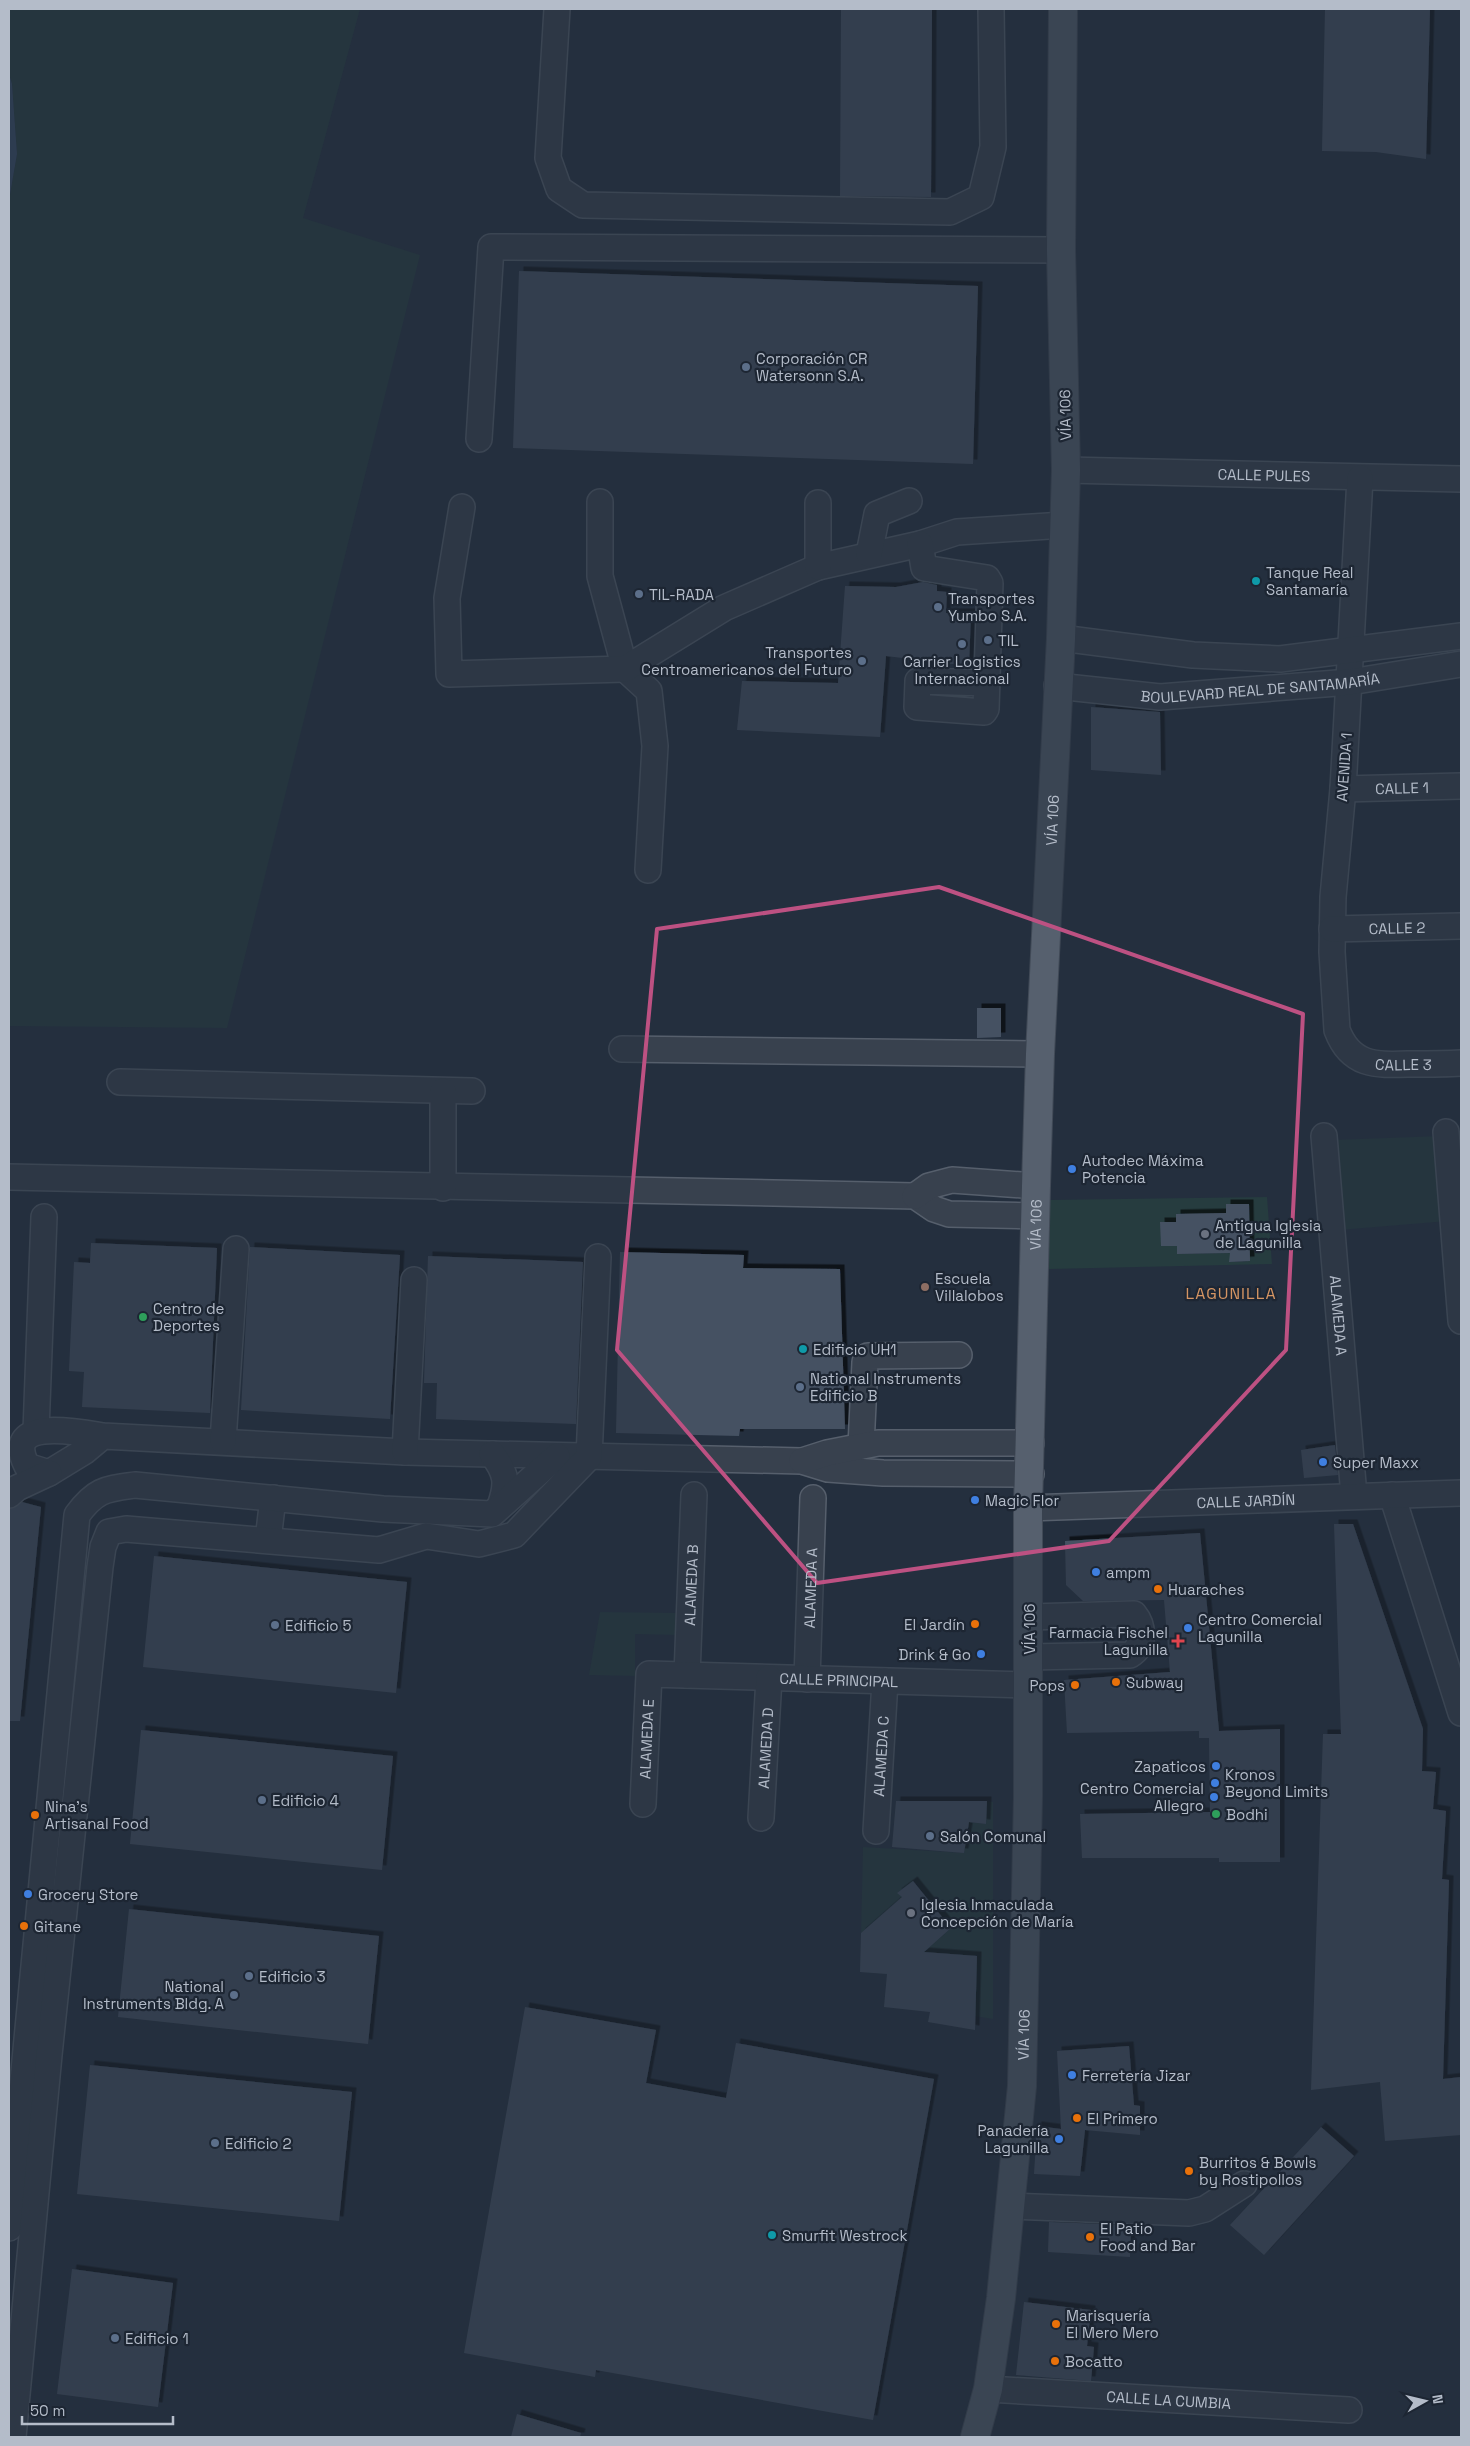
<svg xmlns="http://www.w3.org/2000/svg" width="1470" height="2446" font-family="'Space Grotesk',sans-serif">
	<defs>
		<filter id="shadow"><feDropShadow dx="4.5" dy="-4.5" stdDeviation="0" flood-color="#0009"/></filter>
	</defs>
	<rect width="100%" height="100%" fill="#242f3e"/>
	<path fill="#263c3f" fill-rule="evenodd" d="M9 9H360L303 218 420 255 227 1028 9 1026V200L17 154 12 84 9 74Z
		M1441 1136 1448 1221 1339 1230 1333 1140Z
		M1267 1197 1272 1264 1049 1269 1048 1200ZM1227 1204H1249V1261L1230 1262V1253L1177 1254V1246H1161V1222H1176V1214L1226 1213Z
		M600 1612 677 1613 676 1635 635 1634V1676L589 1675Z
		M987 1801 993 1802V2019L975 2016 977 1956 923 1952 895 1975 935 1935 939 1939 951 1928 914 1881 898 1892 902 1897 861 1933 863 1847 964 1853 969 1822 986 1824Z"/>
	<path fill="#394c67" d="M9 74 12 84 17 154 9 200Z"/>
	<path fill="#455162" filter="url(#shadow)" d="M841 9H932L931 197 840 196Z
		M1325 9H1430L1426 159 1376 152 1322 151Z
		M519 271 978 286 973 464 513 448Z
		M923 582 937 585V591L947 592 946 613H971L969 666 886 656 880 737 737 730 742 681 838 683 845 586 896 587Z
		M1091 707 1160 712 1161 775 1091 770Z
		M977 1008H1001V1037L977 1038Z
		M1226 1204H1249L1250 1261 1229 1262 1230 1253 1177 1254V1246H1161L1160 1222H1176V1214L1226 1213Z
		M91 1243 217 1248 210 1413 82 1407 84 1372 69 1371 74 1262 90 1263Z
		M250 1247 400 1255 390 1419 241 1410Z
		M620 1252 744 1255 743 1268 840 1269 845 1429H740L739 1436 616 1433Z
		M428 1256 583 1262 576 1424 436 1419 437 1383H424Z
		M1335 1445 1338 1475 1304 1478 1301 1450Z
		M22 1502 41 1507 20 1721H9V1509Z
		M1334 1524H1353L1423 1729 1422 1771 1436 1772 1433 1809 1446 1811 1442 1879 1449 1880 1443 2079 1461 2077V2135L1385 2141 1380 2082 1311 2090 1323 1734H1341Z
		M1200 1533 1219 1731 1280 1729V1862H1219V1858H1082L1080 1814 1210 1812 1209 1738H1199V1731L1067 1733 1064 1680 1170 1672 1164 1600 1083 1601 1066 1585 1065 1541Z
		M154 1556 407 1582 396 1693 143 1667Z
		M141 1730 393 1756 382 1870 130 1844Z
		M896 1801H987L986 1824 969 1822 964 1853 892 1847Z
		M913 1881 951 1928 924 1952 977 1956 975 2030 928 2022 930 2012 884 2007 887 1974 860 1972 861 1933 902 1897 897 1893Z
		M129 1909 379 1936 368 2044 118 2017Z
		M525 2007 656 2030 646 2083 726 2098 736 2043 934 2079 873 2420 596 2370 595 2377 464 2353Z
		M1129 2046 1134 2105 1140 2106V2135L1085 2130 1080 2176 1034 2174 1037 2126 1061 2129 1057 2051Z
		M90 2065 352 2092 339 2221 77 2194Z
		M1321 2127 1354 2156 1264 2255 1230 2225Z
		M1049 2222 1131 2225 1130 2257 1048 2252Z
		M72 2269 173 2283 158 2407 57 2394Z
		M1024 2302 1091 2310 1087 2346 1094 2347 1091 2381 1016 2375Z
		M517 2414 581 2433 580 2437H511Z"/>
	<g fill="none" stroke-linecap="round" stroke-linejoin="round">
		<g stroke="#565f6c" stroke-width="28">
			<g id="minor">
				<path d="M557 9 548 158 559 189 583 205 950 212 981 197 993 147 991 9"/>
				<path d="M479 439 491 247 1061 250"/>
				<path id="s1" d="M1066 470 1461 479"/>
				<path id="s2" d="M1360 478 1343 789 1333 897 1332 952 1337 1030C1351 1067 1377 1065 1411 1064 1427 1064 1444 1064 1461 1063"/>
				<path d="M600 502V576L625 669 649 691 655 746 648 870"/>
				<path d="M462 507 447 598 449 674 625 669 724 608 818 567 920 544 957 532 1064 525"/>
				<path d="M920 544 924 568 987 578 990 583 986 709 984 712 917 707 918 681 987 683"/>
				<path d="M869 554 877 514 909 501"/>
				<path d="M818 567V503"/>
				<path d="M1061 638 1193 655 1280 659 1461 636"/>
				<path id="s3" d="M1057 686 1160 697 1350 682 1461 664"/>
				<path id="s4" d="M1343 789 1461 786"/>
				<path id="s5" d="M1332 929 1461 926"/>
				<path d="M622 1049 1040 1054"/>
				<path d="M120 1082 472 1091"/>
				<path d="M1446 1132 1461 1321"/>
				<path id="s6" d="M1324 1136 1354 1496"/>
				<path d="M9 1177 915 1196 934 1209 949 1214 1035 1216"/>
				<path d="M443 1188V1091"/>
				<path d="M915 1196 929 1186 952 1180 1036 1186"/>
				<path d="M36 1431 44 1217"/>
				<path d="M103 1436 85 1451 49 1473 27 1466C1 1416 79 1432 103 1436L405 1452 802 1461 828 1469 883 1473 1031 1474"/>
				<path d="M223 1441 236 1249"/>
				<path d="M861 1446 865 1362 868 1356 959 1355"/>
				<path d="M405 1452 414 1280"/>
				<path d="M492 1454C507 1473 508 1484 500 1506"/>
				<path d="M802 1461 827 1453 878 1443H1031"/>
				<path d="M9 1495 17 1488 49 1473"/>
				<path d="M1392 1495 1461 1713"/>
				<path id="s7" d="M1028 1508 1461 1493"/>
				<path d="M268 1540 273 1498"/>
				<path d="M1029 1657 1130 1655C1145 1646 1144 1626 1134 1614L1030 1617"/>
				<path id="s8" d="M687 1675 694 1495"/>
				<path id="s9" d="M807 1679 813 1498"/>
				<path id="s10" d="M643 1804 649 1674 1029 1685"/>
				<path id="s11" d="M761 1818 769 1678"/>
				<path id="s12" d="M876 1831 885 1681"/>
				<path d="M1010 2206 1189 2213 1205 2209 1244 2184"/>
				<path d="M9 2228 77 1515C96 1489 106 1489 135 1485L383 1509 492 1514 557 1456"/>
				<path id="s13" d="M988 2389 1349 2410"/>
				<path d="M13 2437 49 2055 100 1567 103 1547 109 1532 126 1529 379 1550 426 1536 479 1544 514 1535 589 1457 598 1257"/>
			</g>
		</g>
		<g stroke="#414a57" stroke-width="30">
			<g id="major">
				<path id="s14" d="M975 2437 988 2389 1001 2298 1022 2086 1028 1796V1508L1036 1186 1040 1054 1061 638 1066 470 1061 250 1063 9"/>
			</g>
		</g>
		<use href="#minor" stroke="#38414e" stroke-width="25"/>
		<use href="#major" stroke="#56606e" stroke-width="28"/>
	</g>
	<path d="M0 0H1470V2446H0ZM939 887 1303 1014 1286 1350 1109 1541 817 1583 617 1350 657 929Z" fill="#242f3e" fill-opacity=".55" fill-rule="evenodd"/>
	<path fill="none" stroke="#bd5182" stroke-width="4" stroke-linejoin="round" d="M939 887 1303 1014 1286 1350 1109 1541 817 1583 617 1350 657 929Z"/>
	<g fill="#5c6f8a" stroke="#1d2633" stroke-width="2">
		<circle cx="746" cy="367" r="5"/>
		<circle cx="639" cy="594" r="5"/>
		<circle cx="938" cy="607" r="5"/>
		<circle cx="988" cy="640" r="5"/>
		<circle cx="962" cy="644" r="5"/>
		<circle cx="862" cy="661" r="5"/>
		<circle cx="800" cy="1387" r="5"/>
		<circle cx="275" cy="1625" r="5"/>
		<circle cx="262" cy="1800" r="5"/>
		<circle cx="930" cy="1836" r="5"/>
		<circle cx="249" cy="1976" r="5"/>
		<circle cx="234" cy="1995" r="5"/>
		<circle cx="215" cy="2143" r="5"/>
		<circle cx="115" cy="2338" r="5"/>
	</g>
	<g fill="#0f9aa8" stroke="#1d2633" stroke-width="2">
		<circle cx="1256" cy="581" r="5"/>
		<circle cx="803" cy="1349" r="5"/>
		<circle cx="772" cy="2235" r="5"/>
	</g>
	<g fill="#3f7fe0" stroke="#1d2633" stroke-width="2">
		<circle cx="1072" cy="1169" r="5"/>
		<circle cx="1323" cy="1462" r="5"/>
		<circle cx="975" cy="1500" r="5"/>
		<circle cx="1096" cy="1572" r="5"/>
		<circle cx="1188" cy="1628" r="5"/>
		<circle cx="981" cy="1654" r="5"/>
		<circle cx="1216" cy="1766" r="5"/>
		<circle cx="1215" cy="1783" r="5"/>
		<circle cx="1214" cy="1797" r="5"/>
		<circle cx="28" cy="1894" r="5"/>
		<circle cx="1072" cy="2075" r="5"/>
		<circle cx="1059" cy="2139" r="5"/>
	</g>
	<g fill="#6b7280" stroke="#1d2633" stroke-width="2">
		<circle cx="1205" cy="1234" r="5"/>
		<circle cx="911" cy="1913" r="5"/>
	</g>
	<circle fill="#8d6e63" stroke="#1d2633" stroke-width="2" cx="925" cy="1287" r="5"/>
	<g fill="#2e9e5b" stroke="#1d2633" stroke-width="2">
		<circle cx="143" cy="1317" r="5"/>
		<circle cx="1216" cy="1814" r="5"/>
	</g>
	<g fill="#e8710a" stroke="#1d2633" stroke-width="2">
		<circle cx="1158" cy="1589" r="5"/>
		<circle cx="975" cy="1624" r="5"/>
		<circle cx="1116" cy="1682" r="5"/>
		<circle cx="1075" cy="1685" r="5"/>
		<circle cx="35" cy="1815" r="5"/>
		<circle cx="24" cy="1926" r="5"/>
		<circle cx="1077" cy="2118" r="5"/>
		<circle cx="1189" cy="2171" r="5"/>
		<circle cx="1090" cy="2237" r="5"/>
		<circle cx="1056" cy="2324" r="5"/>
		<circle cx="1055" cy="2361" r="5"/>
	</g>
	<path fill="#e0444e" stroke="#1d2633" stroke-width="2" d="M1175.5 1633.5h5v5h5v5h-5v5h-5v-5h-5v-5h5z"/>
	<g text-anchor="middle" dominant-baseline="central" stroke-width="4.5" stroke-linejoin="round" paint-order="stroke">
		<g font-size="15" fill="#b4bcc9" stroke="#1d2633" text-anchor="start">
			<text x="756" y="358">Corporación CR<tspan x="756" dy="17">Watersonn S.A.</tspan></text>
			<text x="1266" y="572">Tanque Real<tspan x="1266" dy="17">Santamaría</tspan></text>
			<text x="649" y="594">TIL-RADA</text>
			<text x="948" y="598">Transportes<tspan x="948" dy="17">Yumbo S.A.</tspan></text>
			<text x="998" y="640">TIL</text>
			<text x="852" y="652" text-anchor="end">Transportes<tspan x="852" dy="17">Centroamericanos del Futuro</tspan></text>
			<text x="962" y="661" text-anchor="middle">Carrier Logistics<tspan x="962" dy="17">Internacional</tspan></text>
			<text x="1082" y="1160">Autodec Máxima<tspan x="1082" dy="17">Potencia</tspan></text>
			<text x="1215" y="1225">Antigua Iglesia<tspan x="1215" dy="17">de Lagunilla</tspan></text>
			<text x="935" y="1278">Escuela<tspan x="935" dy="17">Villalobos</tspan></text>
			<text x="153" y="1308">Centro de<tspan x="153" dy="17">Deportes</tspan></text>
			<text x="813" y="1349">Edificio UH1</text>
			<text x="810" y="1378">National Instruments<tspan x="810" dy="17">Edificio B</tspan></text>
			<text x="1333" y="1462">Super Maxx</text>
			<text x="985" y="1500">Magic Flor</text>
			<text x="1106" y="1572">ampm</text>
			<text x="1168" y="1589">Huaraches</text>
			<text x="1198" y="1619">Centro Comercial<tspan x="1198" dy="17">Lagunilla</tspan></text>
			<text x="965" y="1624" text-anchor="end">El Jardín</text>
			<text x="285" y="1625">Edificio 5</text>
			<text x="1168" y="1632" text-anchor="end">Farmacia Fischel<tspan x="1168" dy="17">Lagunilla</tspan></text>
			<text x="971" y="1654" text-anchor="end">Drink &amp; Go</text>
			<text x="1126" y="1682">Subway</text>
			<text x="1065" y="1685" text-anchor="end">Pops</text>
			<text x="1206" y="1766" text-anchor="end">Zapaticos</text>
			<text x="1225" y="1774">Kronos<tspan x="1225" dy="17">Beyond Limits</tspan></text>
			<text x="1204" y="1788" text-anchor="end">Centro Comercial<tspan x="1204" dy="17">Allegro</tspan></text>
			<text x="272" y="1800">Edificio 4</text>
			<text x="45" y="1806">Nina's<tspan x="45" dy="17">Artisanal Food</tspan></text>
			<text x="1226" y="1814">Bodhi</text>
			<text x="940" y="1836">Salón Comunal</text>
			<text x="38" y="1894">Grocery Store</text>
			<text x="921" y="1904">Iglesia Inmaculada<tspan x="921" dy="17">Concepción de María</tspan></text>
			<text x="34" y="1926">Gitane</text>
			<text x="259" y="1976">Edificio 3</text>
			<text x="224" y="1986" text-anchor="end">National<tspan x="224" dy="17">Instruments Bldg. A</tspan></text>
			<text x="1082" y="2075">Ferretería Jizar</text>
			<text x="1087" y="2118">El Primero</text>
			<text x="1049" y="2130" text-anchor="end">Panadería<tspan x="1049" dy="17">Lagunilla</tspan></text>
			<text x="225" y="2143">Edificio 2</text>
			<text x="1199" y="2162">Burritos &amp; Bowls<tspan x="1199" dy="17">by Rostipollos</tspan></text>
			<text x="1100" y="2228">El Patio<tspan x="1100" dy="17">Food and Bar</tspan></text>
			<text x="782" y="2235">Smurfit Westrock</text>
			<text x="1066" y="2315">Marisquería<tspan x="1066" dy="17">El Mero Mero</tspan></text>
			<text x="125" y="2338">Edificio 1</text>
			<text x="1065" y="2361">Bocatto</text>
		</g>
		<g font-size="15" fill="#b4bcc9" stroke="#1d2633">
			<text transform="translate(1065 415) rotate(-91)">VÍA 106</text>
			<text stroke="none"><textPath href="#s1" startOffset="198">CALLE PULES</textPath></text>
			<text stroke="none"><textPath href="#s3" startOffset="204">BOULEVARD REAL DE SANTAMARÍA</textPath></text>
			<text transform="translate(1344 767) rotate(-86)">AVENIDA 1</text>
			<text stroke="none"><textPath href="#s4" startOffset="59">CALLE 1</textPath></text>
			<text stroke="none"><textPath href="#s14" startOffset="1621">VÍA 106</textPath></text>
			<text stroke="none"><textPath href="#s5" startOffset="65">CALLE 2</textPath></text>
			<text stroke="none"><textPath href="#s2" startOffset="635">CALLE 3</textPath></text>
			<text stroke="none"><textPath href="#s14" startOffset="1216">VÍA 106</textPath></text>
			<text stroke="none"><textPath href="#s6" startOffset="180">ALAMEDA A</textPath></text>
			<text stroke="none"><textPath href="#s7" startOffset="218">CALLE JARDÍN</textPath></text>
			<text stroke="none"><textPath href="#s8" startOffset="90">ALAMEDA B</textPath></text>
			<text stroke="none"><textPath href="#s9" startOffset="91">ALAMEDA A</textPath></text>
			<text transform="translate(1029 1629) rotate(-90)">VÍA 106</text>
			<text stroke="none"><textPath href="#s10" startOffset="320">CALLE PRINCIPAL</textPath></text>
			<text stroke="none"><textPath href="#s10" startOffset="65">ALAMEDA E</textPath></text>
			<text stroke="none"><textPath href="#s11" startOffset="70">ALAMEDA D</textPath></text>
			<text stroke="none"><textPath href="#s12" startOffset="75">ALAMEDA C</textPath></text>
			<text stroke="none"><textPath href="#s14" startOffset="406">VÍA 106</textPath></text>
			<text stroke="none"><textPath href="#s13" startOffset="181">CALLE LA CUMBIA</textPath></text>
		</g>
		<g font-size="16" letter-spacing="1" fill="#d59563" stroke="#1d2633">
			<text x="1231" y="1293">LAGUNILLA</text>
		</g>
	</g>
	<rect width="1470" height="2446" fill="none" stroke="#b4bcc9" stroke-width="20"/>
	<g transform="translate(1425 2401) rotate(82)" stroke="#1d2633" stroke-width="4" paint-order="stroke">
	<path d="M0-4L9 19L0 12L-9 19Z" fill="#b4bcc9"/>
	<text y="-8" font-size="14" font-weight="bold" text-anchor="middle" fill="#b4bcc9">N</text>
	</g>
	<path d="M22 2416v8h151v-8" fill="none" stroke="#b4bcc9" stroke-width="2.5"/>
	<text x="30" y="2416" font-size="15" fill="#b4bcc9" stroke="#1d2633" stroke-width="4" paint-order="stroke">50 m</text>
</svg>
